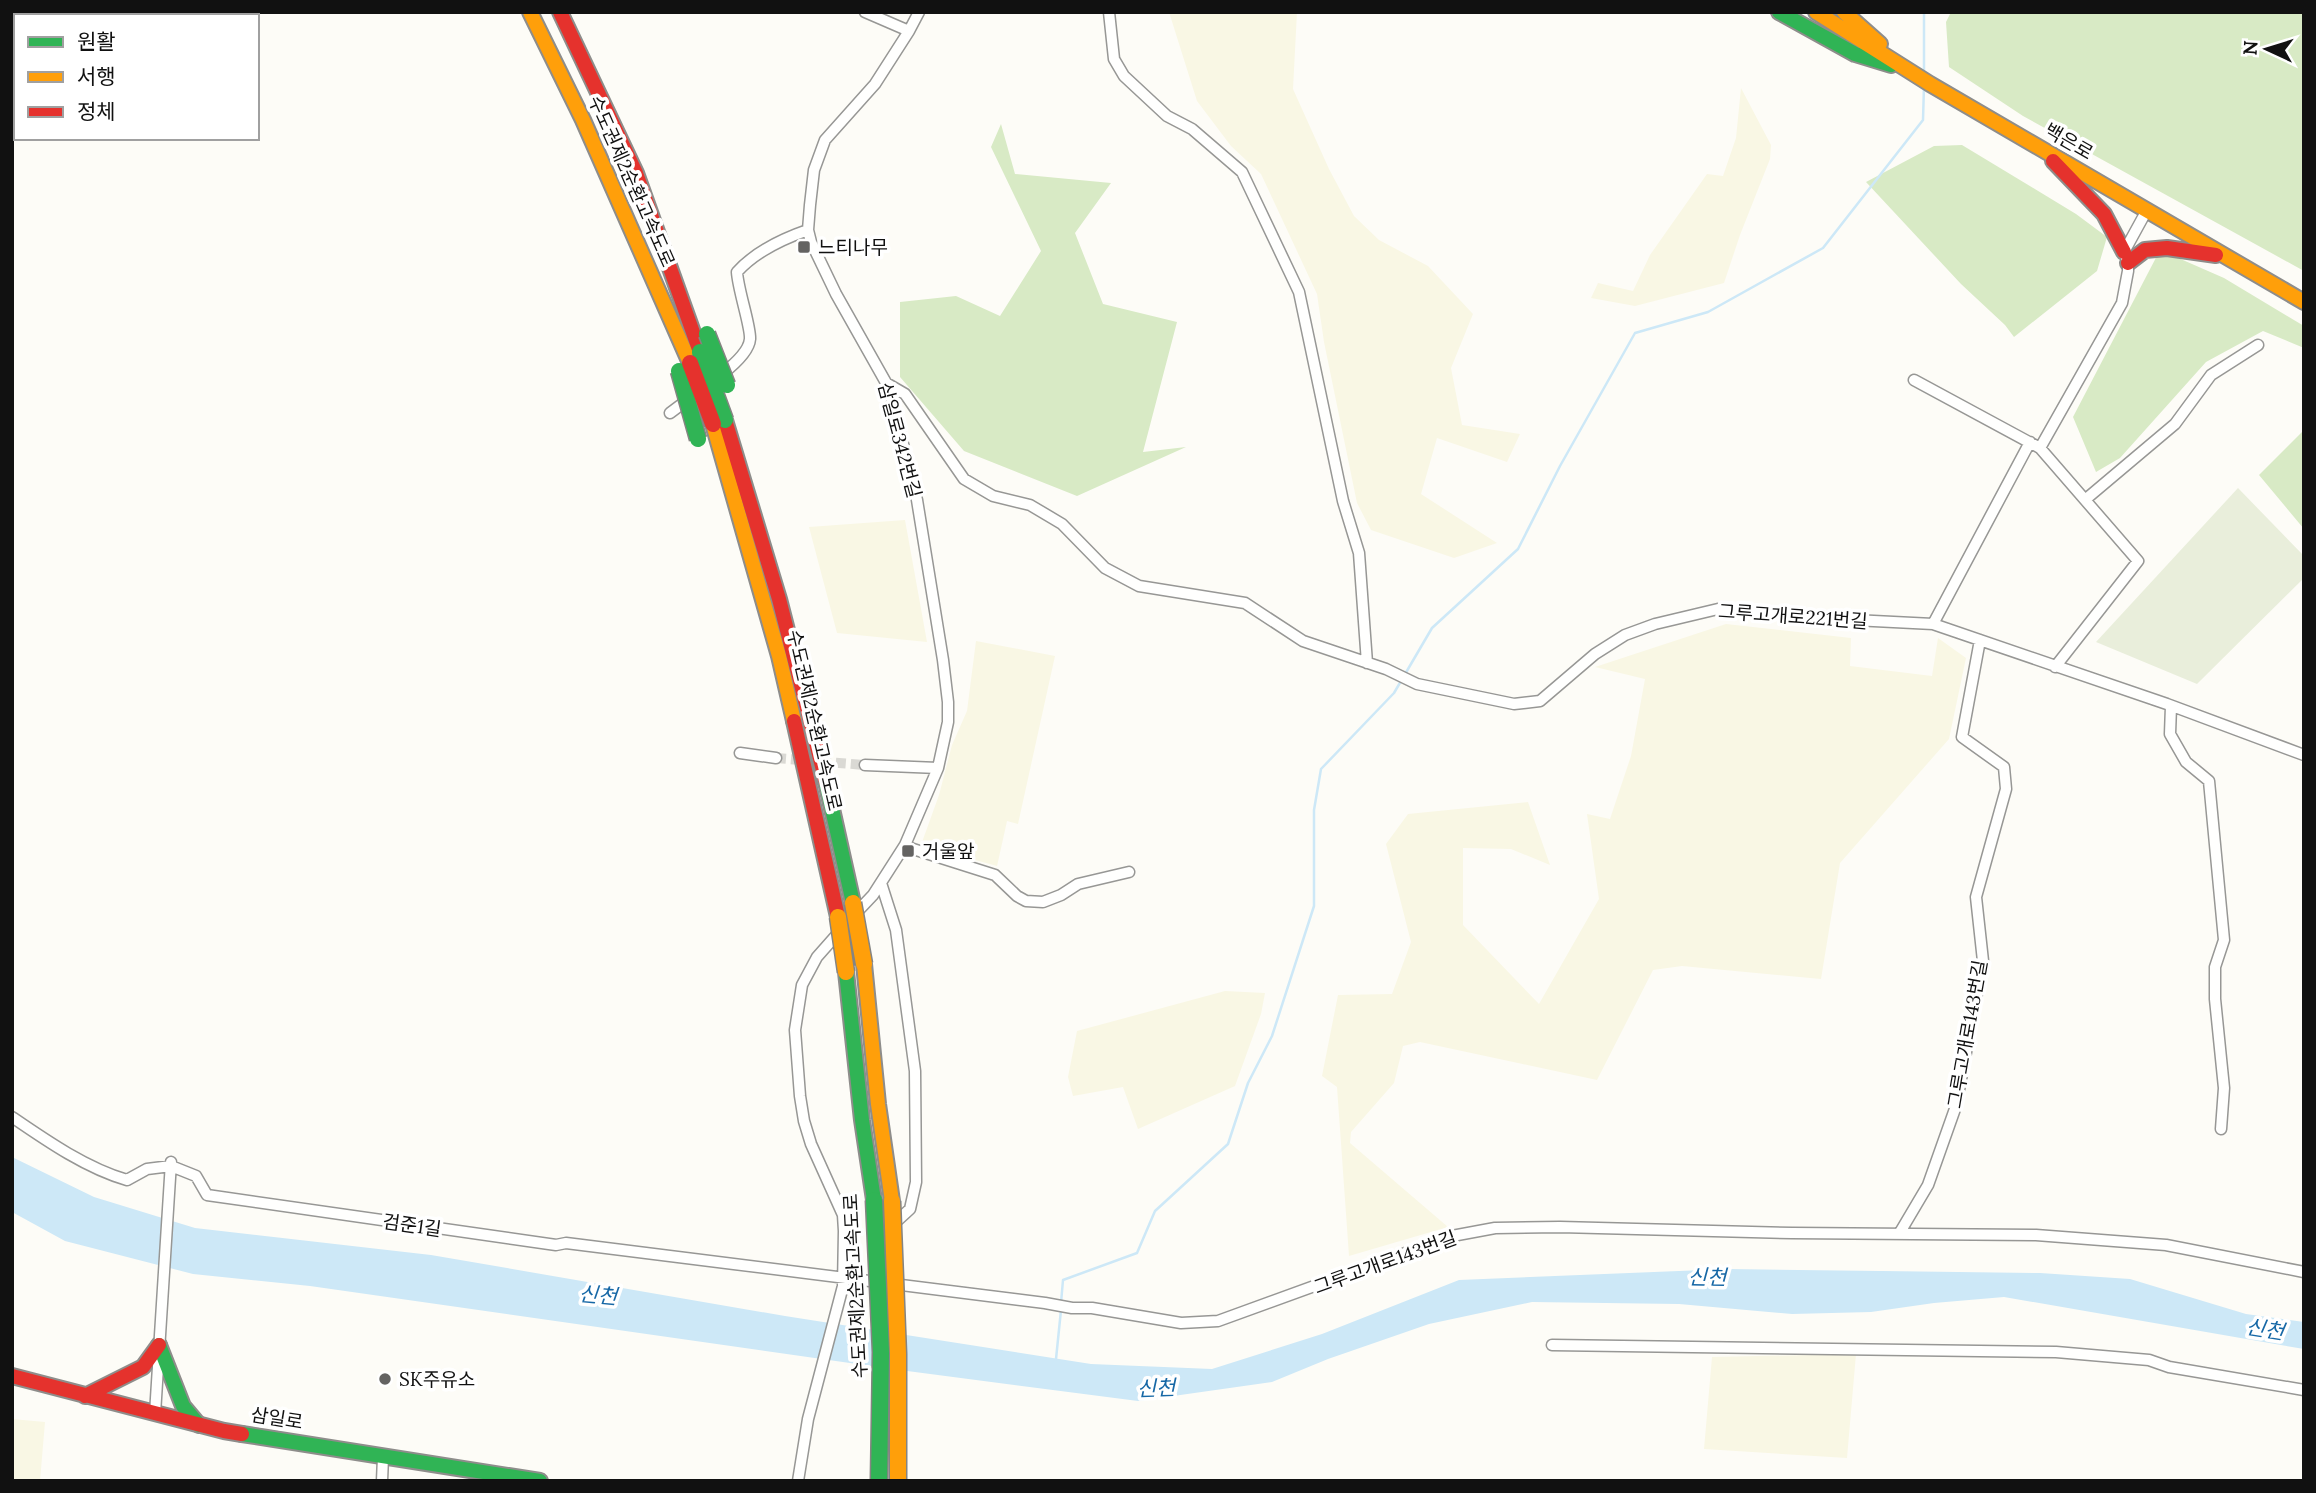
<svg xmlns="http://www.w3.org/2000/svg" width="2316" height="1493" font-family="Lora,'Noto Sans KR',serif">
	<rect width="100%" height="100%" fill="#fdfcf7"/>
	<path fill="#f9f7e4" d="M1169 12H1297L1293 89 1329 169 1354 216 1379 240 1428 266 1473 314 1451 368 1462 425 1520 434 1507 462 1437 438 1421 494 1497 543 1454 558 1371 530 1357 503 1324 342 1317 294 1261 174 1231 146 1197 101Z
		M1741 88 1771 145 1770 159 1740 235 1724 283 1635 306 1591 298 1598 283 1633 291 1650 255 1707 174 1723 176 1736 138Z
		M905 520 927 642 837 633 809 527Z
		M1726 624 1851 638 1850 666 1932 676 1938 638 1966 658 1949 739 1840 863 1821 979 1682 966 1653 970 1597 1080 1420 1042 1403 1046 1394 1083 1351 1132 1350 1143 1448 1227 1349 1256 1337 1087 1322 1076 1338 995 1392 994 1411 942 1386 844 1408 814 1528 802 1550 865 1511 849 1463 848V925L1539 1004 1599 899 1587 814 1610 819 1631 756 1645 679 1595 667Z
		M976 641 1055 656 1018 824 1007 821 997 866 921 845 939 795 952 745 967 711Z
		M1225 991 1265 993 1261 1014 1235 1086 1138 1129 1123 1087 1073 1096 1068 1077 1077 1031Z
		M1856 1354 1847 1458 1704 1449 1712 1357Z
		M12 1419 45 1422 40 1481H12Z"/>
	<path fill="#d8eac5" d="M1951 12H2304V271L2023 116 1949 67 1946 22Z
		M1001 124 1015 174 1111 183 1075 233 1103 304 1177 322 1143 452 1186 447 1077 496 964 451 900 377V302L956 296 1000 316 1041 251 991 147Z
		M1962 145 2076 214 2107 237 2097 271 2014 337 2005 325 1961 284 1866 182 1934 146Z
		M2160 250 2224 278 2304 326V348L2263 331 2206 362 2120 458 2096 472 2073 417Z
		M2304 430V529L2259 475Z"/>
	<path fill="#e9eedb" d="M2238 488 2304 556V578L2197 684 2096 642Z"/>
	<path fill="#cde8f7" d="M12 1157 94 1197 195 1228 431 1255 785 1316 1091 1364 1212 1369 1322 1334 1459 1280 1728 1269 2040 1273 2130 1279 2246 1314 2304 1322V1349L2004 1297 1934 1303 1871 1312 1792 1314 1679 1304 1532 1302 1429 1324 1328 1359 1272 1382 1138 1401 892 1369 310 1286 193 1274 65 1241 12 1212Z"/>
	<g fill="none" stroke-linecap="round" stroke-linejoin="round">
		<path stroke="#cde8f7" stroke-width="2.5" d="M1924 75V12
			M1061 1303 1063 1280 1137 1253 1155 1211 1228 1144 1248 1083 1272 1036 1314 906V810L1321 769 1394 693 1432 628 1518 549 1560 466 1635 333 1708 312 1823 248 1923 120 1924 86
			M1056 1359 1061 1310"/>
		<path stroke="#dad9d4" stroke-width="10" stroke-dasharray="10 5" stroke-linecap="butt" d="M776 758 865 765"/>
		<g stroke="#979795" stroke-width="13">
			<path id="street" d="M865 12 909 31
				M1109 12 1114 59 1124 76 1167 116 1192 129 1242 172 1299 292 1343 501 1359 553 1367 663
				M722 374C731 367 749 352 750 339 751 327 738 290 737 272 756 251 782 239 808 230
				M1914 380 2040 448 2138 561 2055 667
				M886 383 905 394 964 479 993 496 1030 505 1062 524 1105 568 1139 586 1245 603 1303 641 1386 669 1417 684 1514 704 1540 701 1595 654 1625 635 1655 624 1718 609 1854 620 1933 624 2167 704 2304 755
				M670 413 690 398
				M2040 448 2122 303 2128 271V263L2124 252 2147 210
				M2086 499 2175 424 2211 375 2258 345
				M1933 624 2030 442
				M2171 706 2170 734 2186 762 2209 781 2224 940 2215 967V999L2224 1088 2221 1129
				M740 753 776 758
				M865 765 938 768
				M905 845 913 849 995 875 1017 896 1026 901 1043 902 1061 895 1078 884 1129 872
				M881 883 896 930 915 1071 916 1182 910 1209 898 1220
				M855 914 873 895 905 845 938 768 948 722V702L943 660 917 500 889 388 836 294 811 242 808 230 810 205 814 170 825 140 875 84 909 31 919 12
				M12 1117C47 1141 86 1168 127 1180L147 1169 171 1166 196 1176 207 1195 556 1245 566 1243 1045 1303 1072 1308H1092L1181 1323 1218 1321 1452 1236 1495 1228 1560 1227 1792 1233 2036 1235 2166 1245 2304 1272
				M1899 1234 1928 1185 1956 1106 1983 961 1976 897 2006 789 2004 767 1962 737 1980 640
				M1552 1345 2056 1352 2149 1360 2169 1367 2304 1390
				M155 1414 171 1162
				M382 1481 383 1457
				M798 1481 808 1419 843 1286 844 1231 843 1215 811 1144 804 1121 800 1096 795 1030 802 985 817 957 840 931"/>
		</g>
		<g stroke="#8e8d8b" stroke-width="18">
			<path id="fast" d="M1779 12 1855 54 1891 65
				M826 782 853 903
				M846 972 862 1120 874 1200
				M159 1345 183 1406 199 1425
				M242 1434 540 1481"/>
		</g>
		<g stroke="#8e8d8b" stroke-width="18">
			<path id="slow" d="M530 12 583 120 690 363
				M1816 12 1930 84 2304 302
				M1844 12 1880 44
				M713 424 779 656 794 721
				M864 964 878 1104 892 1201"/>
		</g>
		<g stroke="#8e8d8b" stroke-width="18">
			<path id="jam" d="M560 12 636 173 700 352
				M2053 161 2104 214 2124 252
				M2128 263 2145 250 2167 248 2216 255
				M725 420 779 599 826 782
				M794 721 838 917
				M12 1376 224 1431 242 1434
				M85 1396 143 1367 159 1345"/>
		</g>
		<use href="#street" stroke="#fffffe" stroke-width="10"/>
		<use href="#fast" stroke="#30b455" stroke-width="14"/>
		<use href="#slow" stroke="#ff9f0a" stroke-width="14"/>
		<use href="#jam" stroke="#e5322d" stroke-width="14"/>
		<g stroke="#858482" stroke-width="19" stroke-linecap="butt">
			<path id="fast-bridge" d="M707 334 727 385
				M700 352 725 420
				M679 371 698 439
				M874 1200 881 1352 879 1481"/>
		</g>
		<g stroke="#858482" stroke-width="19" stroke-linecap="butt">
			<path id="slow-bridge" d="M853 903 864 964
				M838 917 846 972
				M892 1201 898 1354V1481"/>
		</g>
		<g stroke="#858482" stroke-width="19" stroke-linecap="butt">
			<path id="jam-bridge" d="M690 363 713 424"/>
		</g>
		<use href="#fast-bridge" stroke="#30b455" stroke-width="16"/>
		<use href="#slow-bridge" stroke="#ff9f0a" stroke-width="16"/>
		<use href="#jam-bridge" stroke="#e5322d" stroke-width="16"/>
	</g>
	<g fill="#646362" stroke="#fff" stroke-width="2.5">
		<rect x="797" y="240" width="14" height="14" rx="3.5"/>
		<rect x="901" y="844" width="14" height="14" rx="3.5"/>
		<circle cx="385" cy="1379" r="7"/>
	</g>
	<g text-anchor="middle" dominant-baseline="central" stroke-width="7" stroke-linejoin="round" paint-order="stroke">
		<g font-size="19" fill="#111" stroke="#fff">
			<text transform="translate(2069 141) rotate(30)">백은로</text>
			<text transform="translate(632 181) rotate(66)">수도권제2순환고속도로</text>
			<text transform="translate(900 440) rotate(75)">삼일로342번길</text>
			<text transform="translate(1793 616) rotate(4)">그루고개로221번길</text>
			<text transform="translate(815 720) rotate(77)">수도권제2순환고속도로</text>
			<text transform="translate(1967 1034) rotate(-80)">그루고개로143번길</text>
			<text transform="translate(412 1225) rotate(8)">검준1길</text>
			<text transform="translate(1385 1262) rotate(-20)">그루고개로143번길</text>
			<text transform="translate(855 1286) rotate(-93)">수도권제2순환고속도로</text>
			<text transform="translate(277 1418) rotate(9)">삼일로</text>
		</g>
		<g font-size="19" fill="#111" stroke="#fff" text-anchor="start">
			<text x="818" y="247">느티나무</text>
			<text x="922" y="851">거울앞</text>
			<text x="399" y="1379">SK주유소</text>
		</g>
		<g font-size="21" font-style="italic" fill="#1768a6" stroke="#fff">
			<text transform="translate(1707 1277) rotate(1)">신천</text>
			<text transform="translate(598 1295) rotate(5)">신천</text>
			<text transform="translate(2265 1329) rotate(9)">신천</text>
			<text transform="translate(1156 1388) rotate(-2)">신천</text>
		</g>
	</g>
	<rect width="2316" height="1493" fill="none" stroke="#111111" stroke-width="28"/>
	<rect x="14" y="14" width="245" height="126" fill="#ffffff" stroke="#a0a0a0" stroke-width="2"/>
	<rect x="28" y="37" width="35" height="10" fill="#30b455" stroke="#a0a0a0" stroke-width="2"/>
	<text x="77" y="49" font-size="21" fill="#111111">원활</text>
	<rect x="28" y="72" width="35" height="10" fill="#ff9f0a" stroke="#a0a0a0" stroke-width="2"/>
	<text x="77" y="84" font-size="21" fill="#111111">서행</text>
	<rect x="28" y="107" width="35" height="10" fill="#e5322d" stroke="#a0a0a0" stroke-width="2"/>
	<text x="77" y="119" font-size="21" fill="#111111">정체</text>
	<g transform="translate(2267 49) rotate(274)" stroke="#ffffff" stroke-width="5" paint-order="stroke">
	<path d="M0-5L12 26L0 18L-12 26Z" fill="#111111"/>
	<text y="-10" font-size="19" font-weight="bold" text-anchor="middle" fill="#111111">N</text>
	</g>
</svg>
